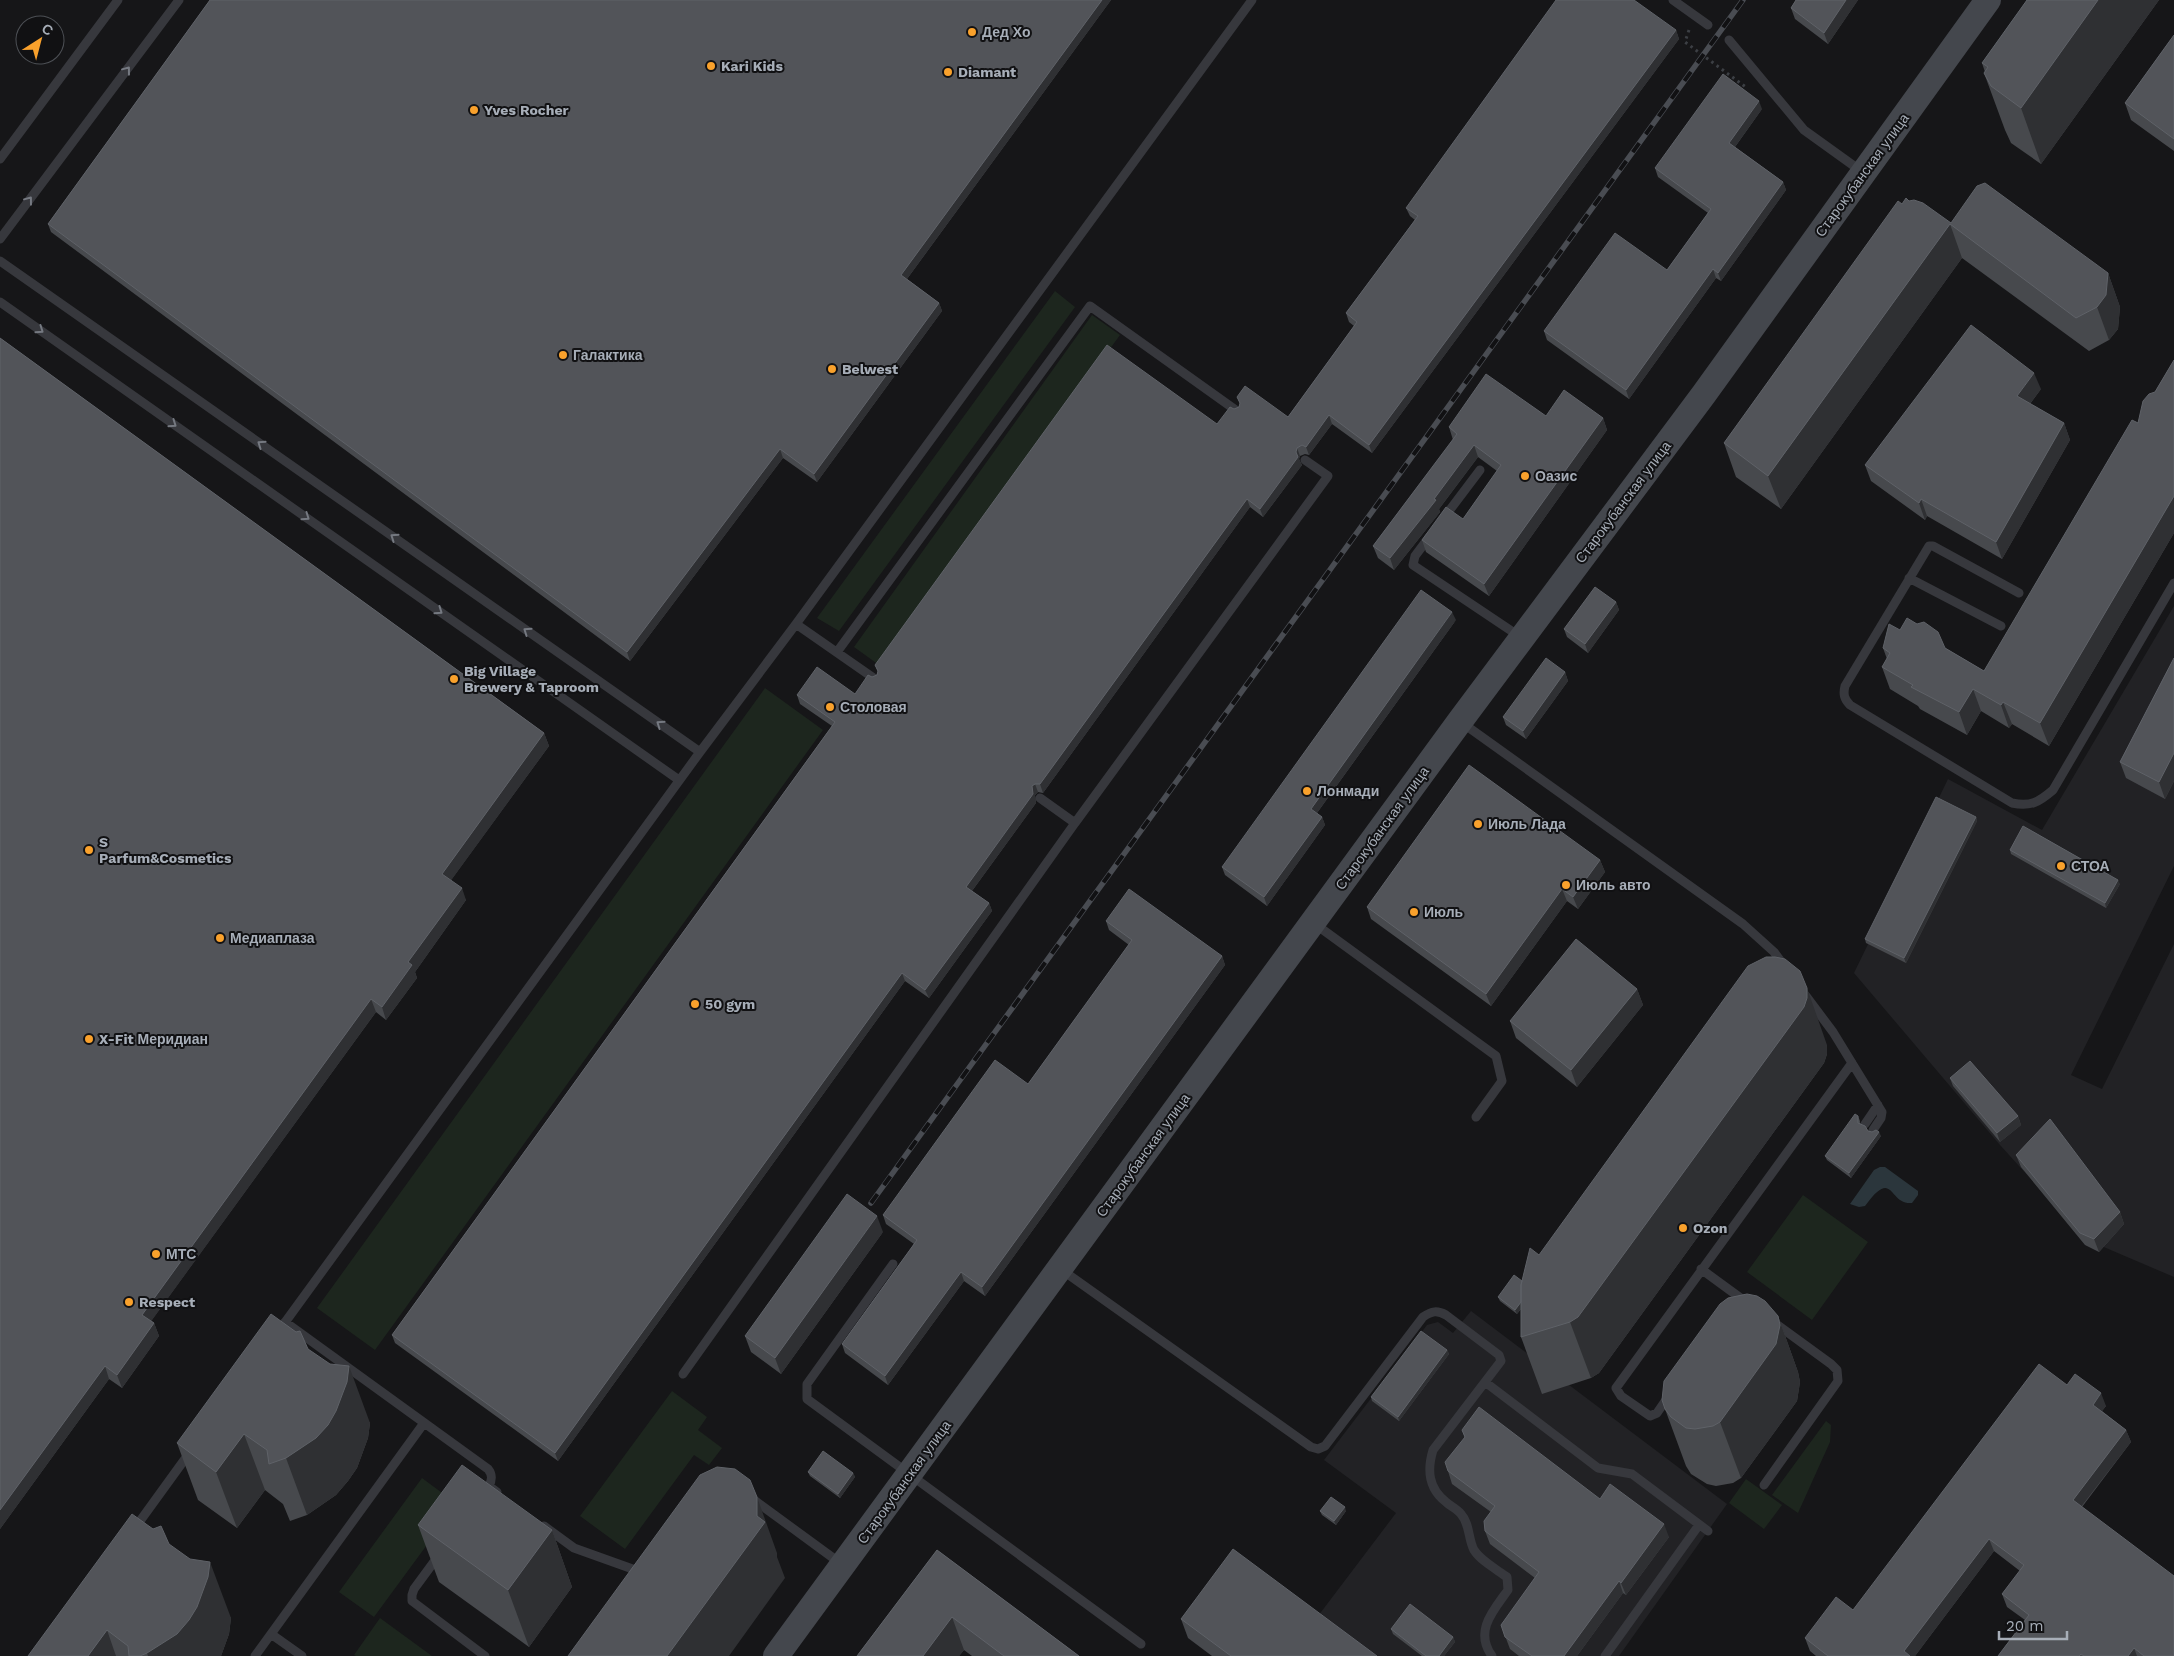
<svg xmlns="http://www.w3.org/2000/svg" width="2174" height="1656" font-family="'Work Sans',sans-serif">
	<rect width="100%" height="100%" fill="#161618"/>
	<path fill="#222225" d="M2174 606V866L2071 1075 2102 1089 2174 944V1277L2085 1239 2000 1145 1854 973 1948 779 2042 830Z
		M1471 1311 1727 1504 1619 1656H1356L1312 1624 1396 1513 1324 1460 1427 1325 1438 1322 1453 1333Z"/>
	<path fill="#1d261e" d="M1055 291 1075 307 839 631 817 618Z
		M1092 315 1120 335 879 665 854 647Z
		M765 688 823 730 375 1350 317 1308Z
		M1803 1195 1868 1242 1812 1320 1747 1272Z
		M672 1391 707 1417 698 1430 722 1448 709 1465 694 1455 625 1549 580 1516Z
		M1826 1421 1831 1425 1830 1442 1798 1513 1772 1495Z
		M422 1478 457 1504 374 1617 339 1592Z
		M1746 1479 1782 1505 1764 1529 1729 1503Z
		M380 1618 432 1656H356L354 1655Z"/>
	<path fill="#2b363c" d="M1880 1167H1885L1918 1191V1195L1912 1203C1888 1205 1894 1166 1865 1206L1859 1207 1850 1204 1874 1170Z"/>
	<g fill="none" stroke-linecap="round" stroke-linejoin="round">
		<path stroke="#3c3f44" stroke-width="3" stroke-dasharray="2.5 4" stroke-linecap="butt" d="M1689 30 1685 42 1747 88"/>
		<path stroke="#37383d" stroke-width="9" d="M1673 0 1708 25
			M1729 40 1804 130 1861 171
			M0 159 118 0
			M0 239 179 0
			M0 261 700 752
			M0 302 679 780
			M1443 519 1480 470
			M1430 536 1415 556 1413 565 1519 636
			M1909 578 2001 626
			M2019 593 1933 546H1929L1845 686C1843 694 1844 699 1850 705L2012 803C2031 807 2039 802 2053 790L2174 583
			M796 624 875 679
			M837 652 1090 306 1237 411
			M1461 722 1743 924 1774 952 1785 967
			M1040 798 1075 823 1328 476 1305 460
			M1315 924 1496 1056 1502 1081 1476 1117
			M1806 996 1833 1032 1882 1112 1881 1118 1873 1130
			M1865 1124 1878 1105
			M893 1264 807 1384V1399L1141 1644
			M1701 1269 1746 1302
			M1062 1270 1311 1447 1318 1449 1325 1446 1423 1317C1432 1311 1437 1310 1446 1315L1499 1355 1501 1361 1433 1450C1427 1470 1428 1488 1446 1502 1450 1506 1457 1509 1461 1514 1470 1524 1468 1539 1474 1550 1481 1561 1496 1569 1507 1577L1508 1590C1493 1611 1474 1631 1492 1656
			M285 1322 488 1469C493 1475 492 1480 489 1486L497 1492
			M278 1332 700 752 796 624 1252 0
			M683 1374 1075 823
			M1485 1382 1598 1468 1632 1474 1708 1531
			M1670 1394 1657 1413 1650 1416 1621 1396 1616 1388 1852 1063
			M1764 1485 1838 1381 1837 1370 1831 1364 1772 1321
			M750 1497 840 1563
			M544 1526 574 1548 641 1572
			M135 1528 190 1452
			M439 1555 414 1589 412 1595V1601L485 1656
			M271 1634 302 1656
			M255 1656 424 1423
			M1605 1656 1699 1525"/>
		<path stroke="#44474d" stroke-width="26" d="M776 1656 1460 721 1704 394 1988 0"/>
		<g stroke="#494c52" stroke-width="5.5">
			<path id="rail" d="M871 1203 1743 0"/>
		</g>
		<use href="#rail" stroke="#111113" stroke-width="4" stroke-dasharray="11" stroke-linecap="butt"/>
	</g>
	<path fill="#47494d" d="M210 0H1111L907 279 939 303 942 311 817 482 783 458 630 661 51 232 48 224Z
		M1796 0H1858L1828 44 1795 19 1791 8Z
		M2027 0H2159L2041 164 2011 143 2005 130 1984 73 1985 72 1982 63Z
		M1676 30 1679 39 1372 453 1332 424 1309 455 1305 454 1300 456 1299 459 1302 465 1263 517 1250 507 1043 793 1038 792 1035 795 1036 803 972 891 989 903 992 911 929 998 905 981 558 1461 395 1343 392 1335 832 726 800 704 797 695 855 694 872 677 877 675 878 672 875 665 1217 424 1234 409 1239 407 1240 404 1237 397 1288 417 1354 326 1349 322 1346 313 1415 220 1410 216 1406 208Z
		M2174 35V151L2131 120 2125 103Z
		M1762 109 1735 147 1783 182 1786 190 1721 281 1716 278 1629 399 1547 340 1544 331 1667 270 1708 213 1658 177 1655 168Z
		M1902 204 1951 223 2108 273 2120 307 2118 329 2109 340 2089 351 1962 258 1781 509 1736 477 1724 443Z
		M0 338 544 733 549 746 451 880 466 900 415 972 417 978 386 1020 376 1012 151 1321 154 1323 159 1336 122 1388 109 1379 0 1529Z
		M2174 360V533L2049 746 2012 724 2009 728 1981 711 1967 735 1920 709 1918 706 1890 689 1882 667 1887 659 1883 648 1900 630 1945 648 1984 671 2138 423 2155 392Z
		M2041 389 2030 404 2064 423 2070 440 2002 559 1927 516 1925 520 1871 481 1865 465Z
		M1546 416 1603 418 1607 430 1489 596 1426 552 1422 540 1463 519 1497 471 1478 457 1439 509 1440 512 1394 570 1378 558 1373 546 1453 440 1449 427Z
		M1616 602 1619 610 1588 653 1567 637 1564 629Z
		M1456 620 1317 813 1322 817 1325 825 1267 906 1225 875 1222 867Z
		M2174 658V781L2165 799 2126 778 2120 762Z
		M1565 672 1568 681 1526 739 1506 725 1503 717Z
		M1976 817 1977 821 1906 963 1866 943 1865 939Z
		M2010 850 2120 884 2106 908 2011 854Z
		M1600 860 1605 872 1578 909 1567 901 1491 1006 1371 919 1367 907Z
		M1106 921 1222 956 1225 965 985 1296 964 1281 888 1385 845 1353 842 1344 914 1244 886 1224 883 1215 1028 1084 1129 945 1109 930Z
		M1637 989 1643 1005 1577 1087 1516 1038 1510 1021Z
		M1827 1045V1054L1824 1063 1599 1373 1591 1378 1542 1394 1521 1337V1309L1517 1314 1500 1301 1498 1297 1522 1281Z
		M1950 1078 2018 1116 2021 1125 2000 1142 1953 1086Z
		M1858 1116 1860 1121V1123L1868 1131 1881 1136 1851 1178 1827 1160 1825 1156Z
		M2016 1155 2120 1212 2124 1224 2099 1252 2085 1245 2021 1167Z
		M883 1232 781 1374 751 1352 745 1336Z
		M1778 1316 1798 1372 1800 1382 1797 1401 1741 1478 1733 1483 1716 1486 1707 1484 1691 1474 1686 1466 1665 1409Z
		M308 1349 370 1423 368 1438 357 1468 348 1481 336 1495 307 1515 290 1521 283 1504 265 1490 237 1528 198 1500 177 1443Z
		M1447 1350 1449 1354 1399 1421 1372 1401 1371 1397Z
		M2067 1385 2106 1406 2102 1411 2126 1430 2131 1442 2082 1507 2174 1656H1998L2025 1620 2007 1607 2002 1594 2020 1571 1994 1551 1915 1656H1816L1810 1651 1805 1638 1853 1610Z
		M1462 1430 1600 1499 1669 1537 1626 1595 1623 1593 1577 1656H1519L1510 1649 1501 1625 1535 1578 1490 1544 1485 1531 1491 1512 1452 1484 1448 1471 1465 1438Z
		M808 1472 853 1473 855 1477 840 1498 810 1476Z
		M1320 1511H1346L1336 1525 1322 1515Z
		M418 1525 552 1530 572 1587 529 1647 439 1582Z
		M169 1544 231 1618 229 1634 221 1656H28Z
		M937 1550 1079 1656H972L964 1650 959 1656H857Z
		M1181 1619 1377 1656H1212L1188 1638Z
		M1391 1629 1453 1637 1455 1642 1444 1656H1422L1393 1634Z"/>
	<path fill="#2f3033" d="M1102 0H1111L904 283 901 275Z
		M1846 0H1858L1828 44 1824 33Z
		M2098 0H2159L2041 164 2021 108Z
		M1676 30 1679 39 1372 453 1369 445Z
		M1759 101 1762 109 1732 151 1729 143Z
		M1783 182 1786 190 1721 281 1718 273Z
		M1950 224 1962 258 1781 509 1768 476Z
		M1713 269 1716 278 1629 399 1626 390Z
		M2108 273 2120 307 2118 329 2109 340 2097 307Z
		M939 303 942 311 817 482 814 474Z
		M2034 373 2041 389 2023 413 2017 396Z
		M1329 415 1332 424 1309 455 1306 447Z
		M1603 418 1607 430 1489 596 1484 584Z
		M2064 423 2070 440 2002 559 1996 542Z
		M1474 445 1478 457 1439 509 1440 512 1394 570 1390 558Z
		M1297 448 1300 456 1299 459 1302 465 1263 517 1260 509 1296 452Z
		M780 449 783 458 630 661 627 652Z
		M2174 496V533L2049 746 2040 723Z
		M1247 499 1250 507 1043 793 1040 784Z
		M1921 499 1927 516 1925 520 1919 503Z
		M1616 602 1619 610 1588 653 1585 644Z
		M1452 612 1456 620 1314 817 1311 809Z
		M1565 672 1568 681 1526 739 1523 731Z
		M1973 689 1981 711 1967 735 1959 712Z
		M2003 702 2012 724 2009 728 2001 705Z
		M544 733 549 746 447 886 442 874Z
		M2174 753V781L2165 799 2159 782Z
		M1035 784 1038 792 1035 795 1036 803 969 895 966 887 1032 786Z
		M1322 817 1325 825 1267 906 1264 897Z
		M1976 817 1977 821 1906 963 1904 958Z
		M1600 860 1605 872 1578 909 1573 897Z
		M2118 880 2120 884 2106 908 2105 903Z
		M462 888 466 900 415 972 417 978 386 1020 382 1007 408 962Z
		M1562 889 1567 901 1491 1006 1486 994Z
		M989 903 992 911 929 998 925 990Z
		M1222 956 1225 965 985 1296 982 1287Z
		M902 973 905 981 558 1461 555 1453Z
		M1807 988 1827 1045V1054L1824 1063 1599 1373 1591 1378 1570 1322Z
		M1637 989 1643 1005 1577 1087 1571 1070Z
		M371 999 376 1012 147 1327 142 1315Z
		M2018 1116 2021 1125 2000 1142 1997 1133Z
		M1879 1132 1881 1136 1851 1178 1849 1173Z
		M2120 1212 2124 1224 2099 1252 2094 1239Z
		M877 1216 883 1232 781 1374 775 1358Z
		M961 1272 964 1281 888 1385 885 1376Z
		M1531 1288 1533 1292 1517 1314 1515 1310Z
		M1778 1316 1798 1372 1800 1382 1797 1401 1741 1478 1720 1422Z
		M154 1323 159 1336 122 1388 117 1375Z
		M1447 1350 1449 1354 1399 1421 1398 1417Z
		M105 1366 109 1379 0 1529V1510Z
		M349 1366 370 1423 368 1438 357 1468 348 1481 336 1495 307 1515 286 1458Z
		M2101 1393 2106 1406 2097 1417 2093 1405Z
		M2126 1430 2131 1442 2077 1512 2073 1500Z
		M244 1434 265 1490 237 1528 216 1472Z
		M853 1473 855 1477 840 1498 838 1494Z
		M757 1497 777 1553V1557L785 1578 729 1656H667L757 1516Z
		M1345 1507 1346 1511 1336 1525 1334 1521Z
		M1664 1524 1669 1537 1626 1595 1621 1583Z
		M552 1530 572 1587 529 1647 508 1590Z
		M1989 1539 1994 1551 1915 1656H1906L1904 1651Z
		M210 1562 231 1618 229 1634 221 1656H148L147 1653Z
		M1619 1581 1623 1593 1577 1656H1564Z
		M952 1617 964 1650 959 1656H923Z
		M107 1630 116 1656H88Z
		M1453 1637 1455 1642 1444 1656H1439Z
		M2134 1648 2137 1656H2128Z"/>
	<path fill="#525459" stroke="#5f6268" d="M210 0H1102L901 275 939 303 814 474 780 449 627 652 48 224Z
		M1556 0H1634L1676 30 1369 445 1329 415 1306 447 1302 445 1297 448 1296 452 1298 457 1260 509 1247 499 1040 784H1035L1032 786 1033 794 966 887 989 903 925 990 902 973 555 1453 392 1335 835 722 797 695 817 667 855 694 868 675 872 677 877 675 878 671 875 665 1107 345 1217 424 1230 407 1234 409 1239 407 1240 403 1237 397 1245 386 1288 417 1357 322 1346 313 1418 216 1406 208Z
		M1796 0H1846L1824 33 1791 8Z
		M2027 0H2098L2021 108 1991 86 1984 73 1988 67 1982 63Z
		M2174 35V139L2125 103Z
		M1723 74 1759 101 1729 143 1783 182 1718 273 1713 269 1626 390 1544 331 1615 233 1667 270 1711 209 1655 168Z
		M1985 183 2108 273 2106 295 2097 307 2076 318 1950 224 1768 476 1724 443 1898 201 1902 204 1906 198 1909 201 1914 200 1923 203 1951 223 1977 186Z
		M1971 325 2034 373 2017 396 2064 423 1996 542 1921 499 1919 503 1865 465Z
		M0 338 544 733 442 874 462 888 408 962 412 965 382 1007 371 999 142 1315 154 1323 117 1375 105 1366 0 1510Z
		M2174 360V496L2040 723 2003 702 2001 705 1973 689 1959 712 1911 687 1913 685 1882 667 1890 653 1883 648 1889 624 1900 630 1907 618 1917 624 1924 622 1938 632 1945 648 1984 671 2132 420 2138 423 2143 401 2149 394 2155 392Z
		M1486 374 1546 416 1564 390 1603 418 1484 584 1422 540 1446 507 1463 519 1501 465 1474 445 1434 499 1436 500 1390 558 1373 546 1457 434 1449 427Z
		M1595 587 1616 602 1585 644 1564 629Z
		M1421 590 1452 612 1311 809 1322 817 1264 897 1222 867Z
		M1546 658 1565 672 1523 731 1503 717Z
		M2174 658V753L2159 782 2120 762Z
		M1469 765 1600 860 1573 897 1562 889 1486 994 1367 907Z
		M1936 797 1976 817 1904 958 1865 939Z
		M2023 826 2118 880 2105 903 2010 850Z
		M1129 889 1222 956 982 1287 961 1272 885 1376 842 1344 917 1240 883 1215 995 1060 1028 1084 1132 940 1106 921Z
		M1576 939 1637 989 1571 1070 1510 1021Z
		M1766 957H1775L1785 959 1800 971 1807 988V998L1804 1007 1578 1317 1570 1322 1521 1337V1285L1530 1248 1539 1255 1748 966Z
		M1970 1061 2018 1116 1997 1133 1950 1078Z
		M1855 1114 1858 1116V1123L1865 1126 1868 1131 1872 1132 1876 1130 1879 1132 1849 1173 1825 1156Z
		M2050 1119 2120 1212 2094 1239 2080 1233 2016 1155Z
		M847 1194 877 1216 775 1358 745 1336Z
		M1514 1275 1522 1281 1521 1285V1302L1515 1310 1498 1297Z
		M1747 1294 1757 1296 1765 1301 1778 1316 1780 1325 1776 1344 1720 1422 1713 1426 1695 1429 1686 1428 1671 1417 1665 1409 1662 1400 1664 1381 1720 1304 1728 1298Z
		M271 1314 296 1332 300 1331 308 1349 330 1364 349 1366 347 1382 336 1411 328 1425 316 1438 286 1458 269 1464 267 1450 244 1434 216 1472 177 1443Z
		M1421 1331 1447 1350 1398 1417 1371 1397Z
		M2039 1364 2067 1385 2075 1374 2101 1393 2093 1405 2126 1430 2073 1500 2174 1576V1656H2144L2134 1648 2128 1656H2084L2081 1654 2079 1656H1998L2029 1615 2002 1594 2024 1565 1989 1539 1904 1651 1910 1656H1828L1805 1638 1836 1597 1853 1610Z
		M1479 1407 1600 1499 1610 1484 1664 1524 1621 1583 1619 1581 1564 1656H1532L1505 1637 1501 1625 1539 1572 1485 1531 1484 1521 1495 1506 1448 1471 1445 1462 1465 1437 1462 1430Z
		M823 1451 853 1473 838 1494 808 1472Z
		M462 1465 552 1530 508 1590 418 1525Z
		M717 1467 735 1469 750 1480 757 1497V1516L765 1522 667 1656H568L700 1475Z
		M1331 1497 1345 1507 1334 1521 1320 1511Z
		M132 1514 153 1529 161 1526 169 1544 190 1559 210 1562 208 1577 197 1607 189 1620 177 1634 147 1653 140 1656H129L128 1646 107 1630 88 1656H28Z
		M1233 1549 1377 1656H1231L1181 1619Z
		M937 1550 1079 1656H1004L952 1617 923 1656H857Z
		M1410 1604 1453 1637 1439 1656H1426L1391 1629Z"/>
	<defs><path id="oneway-chevron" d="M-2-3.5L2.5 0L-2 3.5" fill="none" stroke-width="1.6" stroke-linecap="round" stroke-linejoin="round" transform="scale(1.25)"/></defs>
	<g stroke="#757981">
		<use href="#oneway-chevron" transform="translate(127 70) rotate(-53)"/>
		<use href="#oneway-chevron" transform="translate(29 200) rotate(-53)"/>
		<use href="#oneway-chevron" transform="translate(40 330) rotate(35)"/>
		<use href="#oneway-chevron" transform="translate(173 424) rotate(35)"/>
		<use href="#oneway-chevron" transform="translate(261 444) rotate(-145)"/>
		<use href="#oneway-chevron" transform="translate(306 517) rotate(35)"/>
		<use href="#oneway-chevron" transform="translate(394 537) rotate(-145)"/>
		<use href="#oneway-chevron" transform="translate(439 611) rotate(35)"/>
		<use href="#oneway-chevron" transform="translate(527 631) rotate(-145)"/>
		<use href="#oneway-chevron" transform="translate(660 724) rotate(-145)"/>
	</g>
	<g fill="#f9a12c" stroke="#111113" stroke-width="2">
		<circle cx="972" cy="32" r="5"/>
		<circle cx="711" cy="66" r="5"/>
		<circle cx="948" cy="72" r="5"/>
		<circle cx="474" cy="110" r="5"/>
		<circle cx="563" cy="355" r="5"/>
		<circle cx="832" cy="369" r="5"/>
		<circle cx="1525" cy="476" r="5"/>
		<circle cx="454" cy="679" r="5"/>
		<circle cx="830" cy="707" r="5"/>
		<circle cx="1307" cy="791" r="5"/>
		<circle cx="1478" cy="824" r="5"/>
		<circle cx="89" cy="850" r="5"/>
		<circle cx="2061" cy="866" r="5"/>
		<circle cx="1566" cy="885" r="5"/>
		<circle cx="1414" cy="912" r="5"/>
		<circle cx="220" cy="938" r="5"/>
		<circle cx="695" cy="1004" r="5"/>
		<circle cx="89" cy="1039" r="5"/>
		<circle cx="1683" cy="1228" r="5"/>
		<circle cx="156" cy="1254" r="5"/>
		<circle cx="129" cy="1302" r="5"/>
	</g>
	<g text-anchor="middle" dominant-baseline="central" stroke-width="4" stroke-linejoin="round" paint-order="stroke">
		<g font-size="14" font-weight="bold" fill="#a7aeb8" stroke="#111113" text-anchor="start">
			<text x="982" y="32">Дед Хо</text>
			<text x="721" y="66">Kari Kids</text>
			<text x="958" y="72">Diamant</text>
			<text x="484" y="110">Yves Rocher</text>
			<text x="573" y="355">Галактика</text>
			<text x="842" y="369">Belwest</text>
			<text x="1535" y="476">Оазис</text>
			<text x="464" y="671">Big Village<tspan x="464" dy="16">Brewery &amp; Taproom</tspan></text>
			<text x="840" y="707">Столовая</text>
			<text x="1317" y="791">Лонмади</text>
			<text x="1488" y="824">Июль Лада</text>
			<text x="99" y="842">S<tspan x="99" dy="16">Parfum&amp;Cosmetics</tspan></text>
			<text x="2071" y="866">СТОА</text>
			<text x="1576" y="885">Июль авто</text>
			<text x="1424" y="912">Июль</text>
			<text x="230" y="938">Медиаплаза</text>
			<text x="705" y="1004">50 gym</text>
			<text x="99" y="1039">X-Fit Меридиан</text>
			<text x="1693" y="1228">Ozon</text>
			<text x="166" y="1254">МТС</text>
			<text x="139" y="1302">Respect</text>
		</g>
		<g font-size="14" fill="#a7aeb8" stroke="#111113">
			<text transform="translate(1862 175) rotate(-54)">Старокубанская улица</text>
			<text transform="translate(1623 502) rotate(-53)">Старокубанская улица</text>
			<text transform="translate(1382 828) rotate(-54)">Старокубанская улица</text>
			<text transform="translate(1143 1155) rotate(-54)">Старокубанская улица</text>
			<text transform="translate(904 1482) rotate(-54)">Старокубанская улица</text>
		</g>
	</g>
	<g transform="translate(40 40) rotate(36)"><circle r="24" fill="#111113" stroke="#4d5055"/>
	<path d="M0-4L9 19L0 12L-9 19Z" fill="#f9a12c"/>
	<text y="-8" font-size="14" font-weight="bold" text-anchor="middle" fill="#a7aeb8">С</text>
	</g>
	<path d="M1999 1631v8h68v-8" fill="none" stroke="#a7aeb8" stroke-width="2.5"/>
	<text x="2006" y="1631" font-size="15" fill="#a7aeb8" stroke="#111113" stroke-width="4" paint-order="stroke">20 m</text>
</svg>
